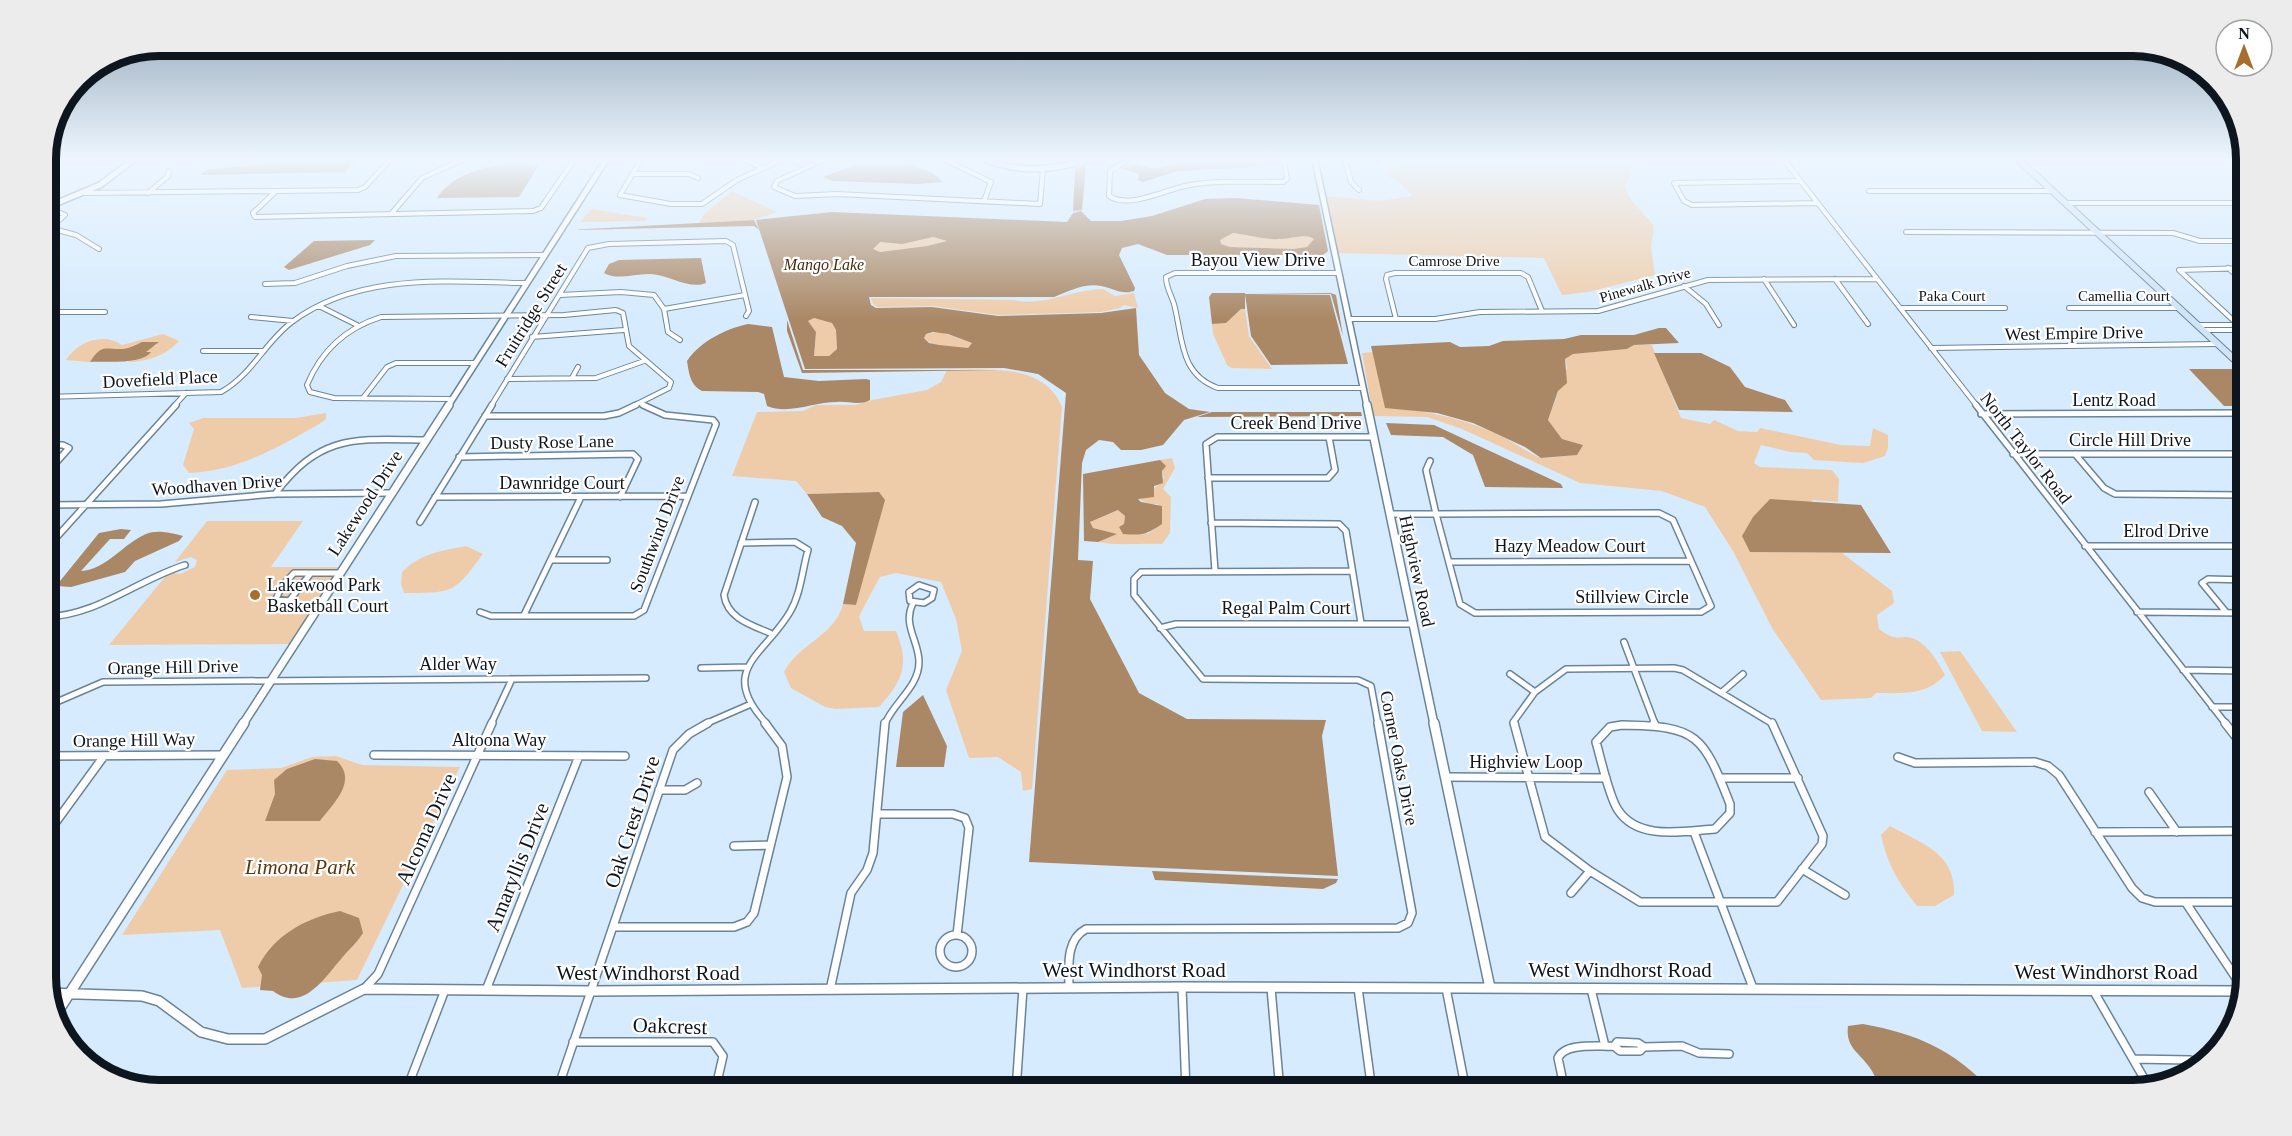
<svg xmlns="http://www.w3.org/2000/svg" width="2292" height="1136" font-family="'Times New Roman',serif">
	<rect width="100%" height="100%" fill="#d6ebfe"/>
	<path fill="#efcca9" d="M995 160H1078C1049 166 1024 170 995 160Z
		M1434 160H1623L1632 171 1625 187C1630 203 1644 212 1654 226L1651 247 1655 275 1588 292 1562 295 1544 258 1337 253 1324 196 1379 201 1413 196 1397 180 1387 176 1386 170Z
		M732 191 777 212 754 220 699 223 704 214Z
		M591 209 648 218 644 221 580 222Z
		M1233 233C1249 235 1264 240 1281 239 1292 239 1305 233 1314 239L1307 247 1293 249 1230 247 1221 244 1219 240Z
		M933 237 947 241 927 246 879 252H874L873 249 879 242 893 243Z
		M1103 289 1115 296 1134 293 1138 308 1124 305 1120 308 1101 312 998 315 933 306 877 307 873 304 871 298 1014 300C1044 307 1073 289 1103 289Z
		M1241 309H1245L1249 336 1272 369 1231 368 1227 365 1213 334 1212 324 1226 323Z
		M814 318 832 323 836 330 837 349 829 356H814L816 332 808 321Z
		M941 332 972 343 968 348C955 348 934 348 924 338L926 334Z
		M163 334 179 341C166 356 146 362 127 362L143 358 148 348 158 345C139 342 140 347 124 349 107 350 101 345 90 362L66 360C78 342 102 332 122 345Z
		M1634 345H1652L1681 418 1710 424 1714 420 1738 431 1757 432 1760 428 1841 445 1870 446 1873 428 1888 435V448L1885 456 1863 463 1814 460 1807 453 1790 452 1761 445 1754 463 1760 467 1832 470 1839 479 1838 502 1813 500 1750 552 1842 553 1892 591 1894 603 1877 615 1879 629C1898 644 1900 633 1915 639 1929 646 1938 662 1945 675 1926 696 1902 693 1876 693L1871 698 1821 700 1772 628 1733 551 1705 507 1662 491 1580 483 1462 429 1427 417 1373 416 1362 353 1374 352 1385 407C1427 411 1463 418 1501 436 1512 441 1531 455 1541 458 1546 459 1568 455 1577 455L1582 445 1562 439 1548 420 1567 368 1565 359 1572 354 1627 349Z
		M947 370C987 370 1044 362 1062 407L1032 789 1023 791 1021 772 998 757 969 758 946 690 962 651 956 619 941 582 896 573 880 577 859 616 864 631H896C910 665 903 680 879 707L835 709 825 707 791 688 784 672C799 643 835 636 843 604L856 605 879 492 807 494 796 481 732 476 757 412 803 411 816 405H856L872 400 927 390 941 382Z
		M326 413V419L319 424C277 448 238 471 189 473L183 465 194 429 189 423 203 418H296Z
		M1172 458 1175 468 1163 489 1171 497 1170 533 1162 544C1142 543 1116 546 1098 542L1116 534 1093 528 1089 522 1119 510 1125 516 1124 524 1148 534 1161 524 1158 504H1148L1137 498H1146L1164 478 1160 460Z
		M207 521H303L271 567H342L291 644 109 645 169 572 180 574 195 567 197 560 191 557 175 562Z
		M466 546 483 554C454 593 454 593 404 593L401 584 402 572C421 553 441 551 466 546Z
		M1960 651 2017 732 1982 731 1940 652Z
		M336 756 362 765 460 767 357 980 242 988 220 930 122 935 227 770 281 768 312 757Z
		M1890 826C1921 843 1956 853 1954 895L1935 906H1917C1899 884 1887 864 1881 835Z"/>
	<path fill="#a86" fill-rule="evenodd" d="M305 160H358L345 172 200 175 206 170Z
		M1184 162 1255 163 1258 167 1178 171 1143 182 1138 180 1139 174 1120 168 1137 164 1152 169Z
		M513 163 539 165 519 197 437 198C452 174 486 166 513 163Z
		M911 164 932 173 943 182 918 184 832 181 823 177 855 165Z
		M1086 165 1082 210 1073 211 1075 170 1076 168Z
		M1236 198 1319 205 1328 251 1323 255H1167L1138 244 1122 248 1119 255 1135 288 1134 291C1120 295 1114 288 1101 286 1085 283 1069 291 1054 297H869L871 305 876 308 932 307 998 316 1101 313 1136 308 1139 355 1165 393 1189 409 1210 412 1184 420 1163 445 1141 450H1121L1113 442 1099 440 1086 450 1082 463 1078 560 1093 561 1090 599 1139 693 1187 719 1326 720 1322 736 1338 876 1029 862 1066 393 1038 374 1004 368 805 369 756 220 832 212 1067 222 1073 213 1081 211 1091 221H1121L1152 216 1205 199ZM1233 233C1249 235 1264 240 1281 239 1292 239 1305 233 1314 239L1307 247 1293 249 1230 247 1221 244 1220 240ZM933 237 947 241 927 246 880 252 873 249 880 242 902 244ZM814 318 832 323 836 330 837 349 829 356H814L816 332 808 321ZM933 332 948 334 972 343 968 348 939 345 929 343 924 338 926 334Z
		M754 220 759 230 754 226 568 230Z
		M375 240 370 245 289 270 284 267 314 241Z
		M701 258 706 283C690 290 669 275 651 274 636 273 617 281 604 273L609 264 619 260Z
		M1212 293H1331L1336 295 1343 336 1331 294 1245 293V309H1241L1226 323 1212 324 1209 297Z
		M1245 294 1330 295 1348 364 1271 365 1251 336Z
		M787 320 803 370H999L802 373 787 331Z
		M748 324 772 327 784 377 819 381 866 379 870 380V400C860 406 848 401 837 402 813 402 789 415 767 406L764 394 758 392 702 391C690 385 689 373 687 361 701 341 725 329 748 324Z
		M1659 328H1666L1679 343 1634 345 1627 349 1573 354 1565 359 1567 383 1558 391 1548 420 1562 439 1583 445 1577 455 1541 458 1525 447 1473 423 1437 413 1385 408 1371 346 1450 342 1460 347 1489 346 1503 341 1564 339 1581 335H1634Z
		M142 342H159L146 352H151C142 365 105 361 90 362 102 343 105 350 123 349 130 348 136 345 142 342Z
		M1654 353H1701L1730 367 1745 387 1785 400 1793 412 1679 410Z
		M2189 369H2232L2247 384V406H2224Z
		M1212 412H1361L1362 416 1197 417Z
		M1386 423 1434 425 1561 484 1563 488 1485 487 1473 455 1443 437 1391 435Z
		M1160 460 1166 466 1162 471 1163 483 1154 486V497L1138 499 1141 502 1162 506V524C1144 536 1142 535 1123 534L1119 527 1124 524 1125 516 1118 510 1090 522 1093 528 1117 534 1098 542 1084 541 1083 474Z
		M879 492 885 500 856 605 843 604 856 543 842 526 822 517 807 494Z
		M1770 499 1861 505 1891 553 1750 552 1742 536 1753 517Z
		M121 529 131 530 124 539H110L81 571C106 570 124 543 146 534 157 529 172 533 183 536L179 541 135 561 125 572 71 587 56 586 99 533Z
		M923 695 947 746 944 767H896L903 712Z
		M315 759 337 761C358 781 333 804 320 821H265L275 794 274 780 287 769Z
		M1152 871 1338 879 1336 883 1323 889 1155 880Z
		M340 911 359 918 363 933C357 943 348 950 341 959 323 980 302 1013 273 991L260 990 262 975 258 967C274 935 306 918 340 911Z
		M1863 1024C1918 1034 1954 1050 1992 1091H1877L1880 1089C1877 1083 1875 1076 1872 1071 1861 1053 1845 1049 1848 1026Z"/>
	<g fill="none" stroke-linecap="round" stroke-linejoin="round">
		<g stroke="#6b8399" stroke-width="6">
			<path id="minor-far2" d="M641 160 620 195 671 204H702L737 180 781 160
				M745 160 763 168
				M794 160 809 166
				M823 160 777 181 774 187 795 196 837 194 1040 204 1043 169
				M946 160 991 182 984 201
				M1128 160 1110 171 1109 196C1130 210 1168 188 1190 185 1220 180 1252 182 1283 182L1287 179 1284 160
				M1345 160 1351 182 1359 190
				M1784 160 1977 406
				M632 174H689L698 178
				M1801 181 1674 183 1684 201 1692 205 1818 203
				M1869 191H2052
				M275 192 253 213 255 217 533 211 541 208 574 160
				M85 193 358 190 365 187 390 160
				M148 193 168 176 169 171
				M2066 203H2247
				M391 214 422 178 462 160
				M50 228 76 235 99 249
				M45 232 65 215 47 207
				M1906 232 2173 233 2200 241H2247
				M2228 268 2247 284
				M2247 268 2179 270 2247 333
				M1339 273H1175L1166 277C1166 288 1171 294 1174 304 1183 338 1179 374 1218 388H1362
				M1764 279 1794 325
				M1835 279 1868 324
				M265 284 295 283 347 266 396 256 545 255
				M1684 286 1706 304 1719 325
				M560 295 621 292 654 295 664 309 668 332 680 340
				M319 306 357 325
				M1900 308H2005
				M2069 308H2179
				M664 309 745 295
				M45 312H105
				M251 317 293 321
				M1349 319H1435L1480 312 1598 311 1708 280 1877 279
				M1396 319 1386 279 1387 275 1395 273H1521L1528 277 1542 311
				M2197 325H2237
				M2203 330H2243
				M532 337 624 330
				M1931 348 2218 344
				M203 351H264
				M572 378 578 367
				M507 379 596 378 644 361
				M45 397 221 392C252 375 265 342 292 322 359 272 448 282 526 283
				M363 398 387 367 396 363H475
				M452 399 334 398 310 392 307 385C321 351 346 328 381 317L564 315 616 310 623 313 629 346 671 382 669 388 633 406
				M640 403 646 406
				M174 406 186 393
				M491 406 588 248 609 244 726 241 733 245 749 311 746 316"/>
		</g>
		<g stroke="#6b8399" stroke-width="8">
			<path id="minor-far1" d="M1976 405 2226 724
				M1981 414 2247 413
				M485 416H604L619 413 636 405
				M45 445H63L69 448 45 475
				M2013 454H2247
				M2075 454 2104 488 2115 494 2247 495
				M459 457 633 454 638 459 620 497
				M1430 461 1426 470 1436 514
				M1208 478H1328L1335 470 1329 437
				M275 494C321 433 355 439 426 440
				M435 497 688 496
				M755 502 724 595C727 618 751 625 770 633
				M45 505 161 504 275 494 391 493
				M1659 513 1673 520 1711 606 1701 612 1475 613 1460 604 1436 514Z
				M1390 514H1436
				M420 522 492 405
				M1211 523 1339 524 1346 531 1361 623
				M741 543 795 542 808 550C802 571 801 593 790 612 765 655 716 670 767 724
				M2085 546H2247
				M45 550 176 405
				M551 560H607
				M1449 562 1691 561
				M1215 571 1206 444 1217 437H1373
				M1352 571 1141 572 1134 579V595L1203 679 1358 680 1371 686 1378 724
				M294 573H311L289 601 276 599 282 586Z
				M311 573H340
				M919 585 934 590 932 598 924 603 910 601 909 592Z
				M480 612 491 616H634L644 610 716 424 713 420 665 415 643 405
				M2137 612 2247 613
				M2226 612 2202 583 2208 579 2247 580
				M524 615 581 497
				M45 617C97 616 137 580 185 565
				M1160 628 1176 624H1413
				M1624 642 1655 724
				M701 668 748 667
				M2183 670 2247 671
				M1510 674 1535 692
				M1722 692 1743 674
				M45 707 103 682 646 678
				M2212 707H2247
				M491 724 512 679
				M705 724 751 704
				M885 724C893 703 919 687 919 662 919 641 902 625 913 603
				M1515 724 1514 721 1535 692 1566 669 1674 668 1683 670 1773 724"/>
		</g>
		<g stroke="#6b8399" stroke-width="10">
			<path id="minor" d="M1514 723 1545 837 1590 871 1640 902H1777L1822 844 1823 836 1772 723
				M1654 723 1655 725
				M2225 723 2247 751
				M1622 725C1698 726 1703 735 1730 804V813L1715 829C1684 831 1638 841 1618 810 1609 797 1601 759 1596 742L1610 727Z
				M374 755 625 756
				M45 756 223 755
				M1898 757 1915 763 2035 762 2048 766 2059 775 2132 888 2142 898 2155 902H2247
				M1445 777 1606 778
				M1720 778H1798
				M659 790H685L697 783
				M2149 792 2177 832
				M878 814H953L965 818 969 828 957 935
				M1694 832 1753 988
				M2095 832 2247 831
				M45 837 104 756
				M734 846 770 845
				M1802 869 1845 895
				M1571 893 1590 871
				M2186 903 2244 990
				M614 927H734L747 922 754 913 787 777 782 746 765 723
				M940 951a16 16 0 1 1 32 0a16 16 0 1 1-32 0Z
				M1182 987 1186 1091
				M365 988 378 974 492 723
				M1069 988C1069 968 1065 940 1086 929L1398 928 1408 923 1412 913 1378 723
				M1271 988 1280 1091
				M1358 988 1372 1091
				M1446 988 1466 1091
				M1591 989 1605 1046
				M486 990 579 756
				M830 990 851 893 867 870 873 853 885 723
				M2093 990 2149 1087
				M573 1042H713L723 1056 715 1091
				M1614 1046 1620 1051H1640L1644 1047
				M2133 1059 2190 1060
				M406 1091 445 990
				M557 1091 673 750 689 734 708 723
				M1016 1091 1023 988
				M1565 1091 1558 1058C1565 1042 1599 1047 1614 1046L1617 1042 1638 1043 1644 1047 1682 1046 1699 1053 1729 1054"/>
		</g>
		<g stroke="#6b8399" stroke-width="8">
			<path id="tertiary-far2" d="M987 160C1020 173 1052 171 1086 160
				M1315 160 1367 406
				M45 208 100 185 133 160
				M448 406 606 160"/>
		</g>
		<g stroke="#6b8399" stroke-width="10">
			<path id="tertiary-far1" d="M1367 405 1434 724
				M243 724 449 405"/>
		</g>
		<g stroke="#6b8399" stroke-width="12">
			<path id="tertiary" d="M1434 723 1490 988
				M48 993 142 996 159 1001 201 1032 228 1039H265L364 989 593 991 1182 987 2244 991
				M55 1016 244 723"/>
		</g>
		<g stroke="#6b8399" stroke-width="8">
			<path id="secondary" d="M2019 160 2247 371"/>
		</g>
		<use href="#minor-far2" stroke="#fff" stroke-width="4"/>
		<use href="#minor-far1" stroke="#fff" stroke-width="5"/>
		<use href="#minor" stroke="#fff" stroke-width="7"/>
		<use href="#tertiary-far2" stroke="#fff" stroke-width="5"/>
		<use href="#tertiary-far1" stroke="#fff" stroke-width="7"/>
		<use href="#tertiary" stroke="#fff" stroke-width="9"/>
		<use href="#secondary" stroke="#cfe4f6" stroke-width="6"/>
		<path stroke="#515e6a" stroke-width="1.5" stroke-dasharray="2 4.5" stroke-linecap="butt" d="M45 163 120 160"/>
	</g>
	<linearGradient id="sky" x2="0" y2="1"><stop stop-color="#8fa2b4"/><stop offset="0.5" stop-color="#edf6ff"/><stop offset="1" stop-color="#edf6ff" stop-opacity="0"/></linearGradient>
	<rect width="2292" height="319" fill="url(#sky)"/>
	<circle fill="#a76e2c" stroke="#fff" stroke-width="2" cx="255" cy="595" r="6"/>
	<g text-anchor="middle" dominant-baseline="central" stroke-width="4.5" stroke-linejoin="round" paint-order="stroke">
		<g font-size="15" fill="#0d161f" stroke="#fff">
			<text x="1454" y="261">Camrose Drive</text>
			<text transform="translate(1645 285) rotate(-16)">Pinewalk Drive</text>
			<text x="1952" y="296">Paka Court</text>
			<text x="2124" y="296">Camellia Court</text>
		</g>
		<g font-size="16" font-style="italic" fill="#452c0f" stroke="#fff">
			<text x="824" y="264">Mango Lake</text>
		</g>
		<g font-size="18" fill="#0d161f" stroke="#fff">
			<text x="1258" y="260">Bayou View Drive</text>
			<text transform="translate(531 315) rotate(-58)">Fruitridge Street</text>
			<text transform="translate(2074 333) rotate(-1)">West Empire Drive</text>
			<text transform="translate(160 379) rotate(-3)">Dovefield Place</text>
			<text x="2114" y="400">Lentz Road</text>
			<text x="1296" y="423">Creek Bend Drive</text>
			<text x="2130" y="440">Circle Hill Drive</text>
			<text transform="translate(552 442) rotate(-1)">Dusty Rose Lane</text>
			<text transform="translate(2026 448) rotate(52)">North Taylor Road</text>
			<text x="562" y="483">Dawnridge Court</text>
			<text transform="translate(217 485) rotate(-4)">Woodhaven Drive</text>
			<text transform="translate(365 503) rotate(-57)">Lakewood Drive</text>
			<text x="2166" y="531">Elrod Drive</text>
			<text transform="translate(657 534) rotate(-69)">Southwind Drive</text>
			<text x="1570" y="546">Hazy Meadow Court</text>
			<text transform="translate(1417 571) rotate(78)">Highview Road</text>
			<text x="1632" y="597">Stillview Circle</text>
			<text x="1286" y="608">Regal Palm Court</text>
			<text x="458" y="664">Alder Way</text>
			<text transform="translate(173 667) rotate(-1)">Orange Hill Drive</text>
			<text transform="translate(134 740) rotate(-1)">Orange Hill Way</text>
			<text x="499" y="740">Altoona Way</text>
			<text transform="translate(1399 758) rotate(79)">Corner Oaks Drive</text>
			<text x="1526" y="762">Highview Loop</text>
		</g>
		<g font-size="18" fill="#0d161f" stroke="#fff" text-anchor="start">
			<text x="267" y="585">Lakewood Park<tspan x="267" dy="21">Basketball Court</tspan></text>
		</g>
		<g font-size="21" fill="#0d161f" stroke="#fff">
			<text transform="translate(632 822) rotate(-72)">Oak Crest Drive</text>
			<text transform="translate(426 829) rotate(-66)">Alcoma Drive</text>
			<text transform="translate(517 867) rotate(-68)">Amaryllis Drive</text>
			<text x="1134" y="970">West Windhorst Road</text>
			<text x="1620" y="970">West Windhorst Road</text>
			<text x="2106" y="972">West Windhorst Road</text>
			<text x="648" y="973">West Windhorst Road</text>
			<text transform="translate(670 1026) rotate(2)">Oakcrest</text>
		</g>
		<g font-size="21" font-style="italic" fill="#5b370b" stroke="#fff">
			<text x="300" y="867">Limona Park</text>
		</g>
	</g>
	<path d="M0 0H2292V1136H0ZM159 56H2133A103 103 0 0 1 2236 159V977A103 103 0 0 1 2133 1080H159A103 103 0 0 1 56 977V159A103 103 0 0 1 159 56Z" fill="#ececed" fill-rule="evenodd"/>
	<path fill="none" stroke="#0d161f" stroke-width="8" d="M159 56H2133A103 103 0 0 1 2236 159V977A103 103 0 0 1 2133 1080H159A103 103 0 0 1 56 977V159A103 103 0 0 1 159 56Z"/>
	<g transform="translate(2244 48)"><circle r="28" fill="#ffffff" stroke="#9ea2a5" stroke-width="1.5"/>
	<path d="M0-4.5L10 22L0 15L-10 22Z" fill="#a76e2c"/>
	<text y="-9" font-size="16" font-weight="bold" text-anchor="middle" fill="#0d161f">N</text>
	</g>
</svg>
